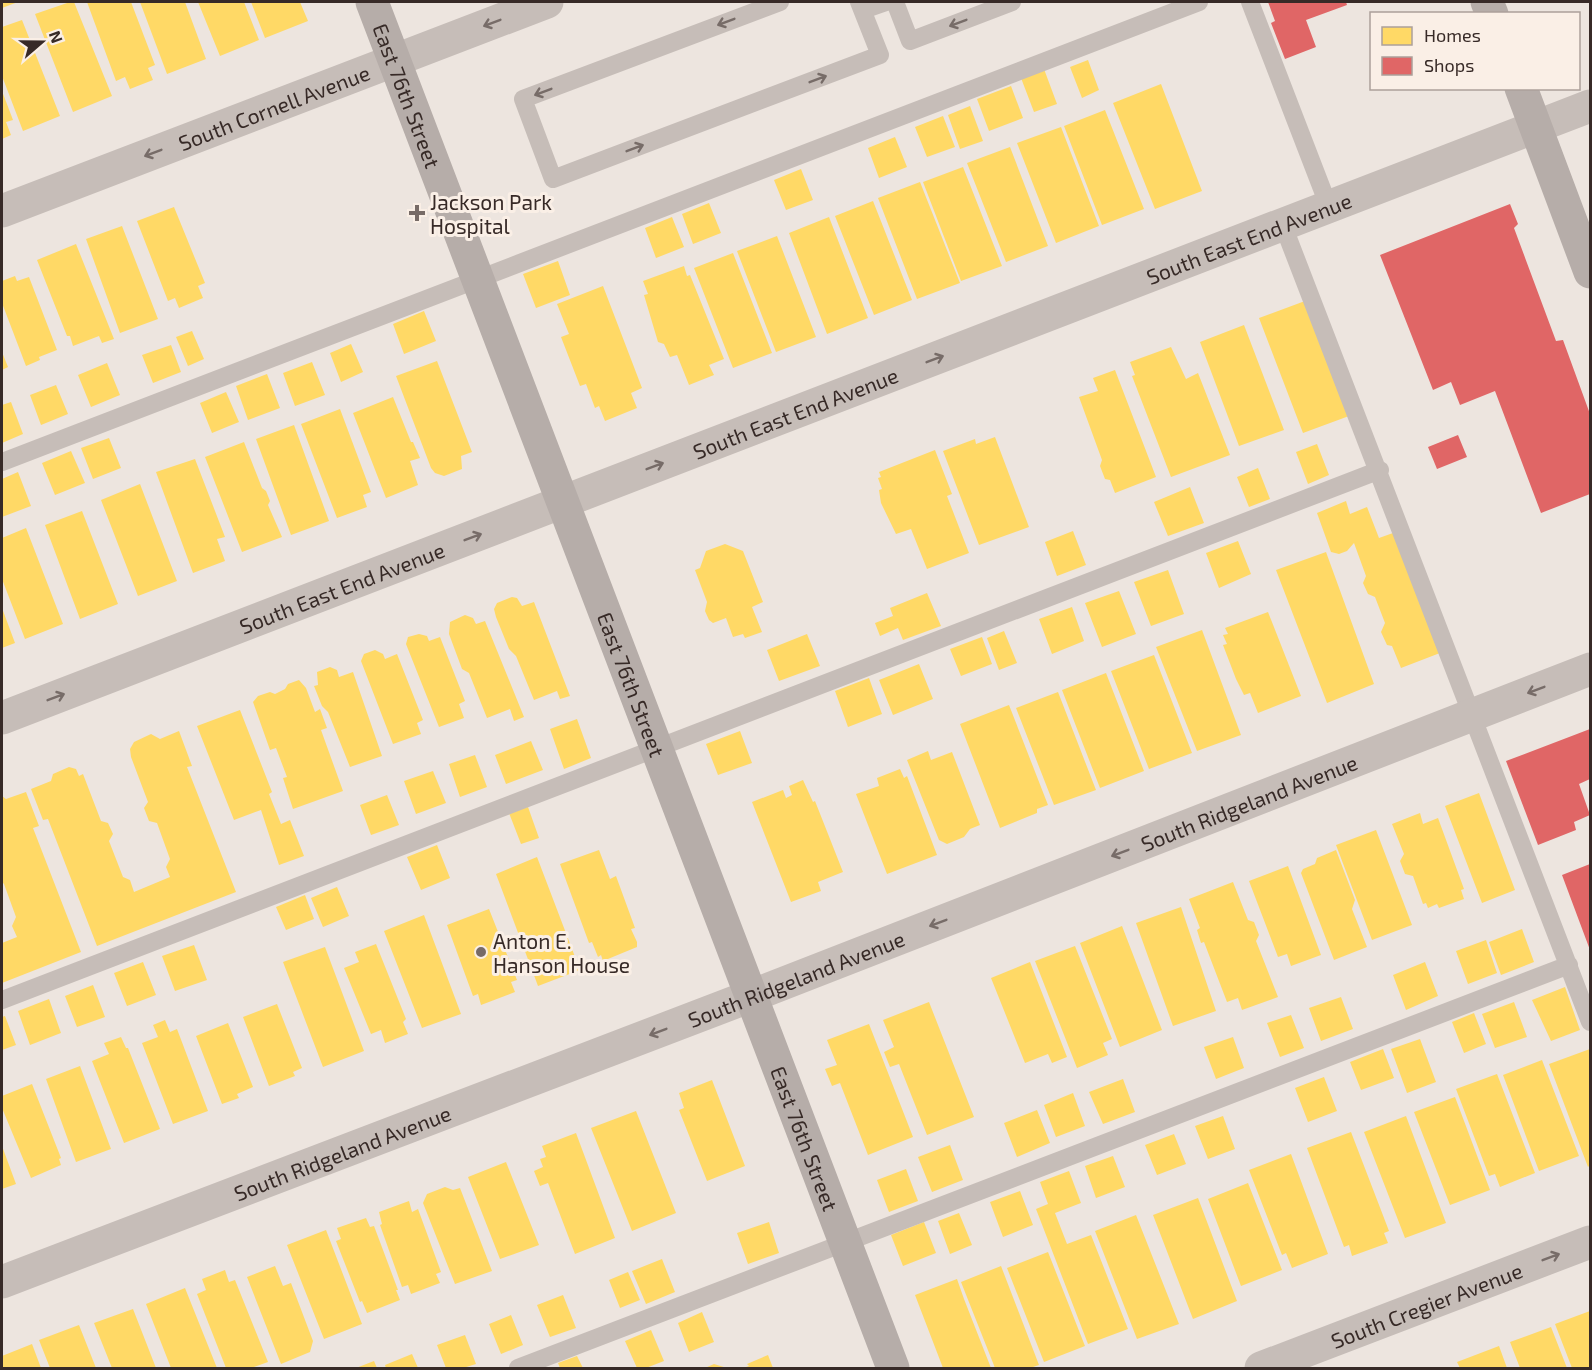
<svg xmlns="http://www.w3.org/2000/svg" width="1592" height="1370" font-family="'Exo 2',sans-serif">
	<rect width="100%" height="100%" fill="#ede5df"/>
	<path fill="#ffd966" d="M2 2H18L2 8Z
		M70 2H74L112 96 73 112 35 14Z
		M87 2H131L155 65 148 68 153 80 130 89 125 77 116 81Z
		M140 2H185L206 59 167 74Z
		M198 2H244L259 40 220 56Z
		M251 2H300L308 21 265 38Z
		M22 20 60 116 23 131 2 76V27Z
		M1088 60 1099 90 1082 98 1070 67Z
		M1044 69 1057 104 1034 112 1021 78Z
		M1161 84 1202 191 1155 209 1113 103Z
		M1011 86 1023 118 989 131 977 99Z
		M2 91 13 120 6 122 11 135 2 139Z
		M970 106 983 141 960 149 948 115Z
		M1105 110 1144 209 1102 225 1064 126Z
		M943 116 955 147 927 157 915 127Z
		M1061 127 1099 226 1056 243 1017 143Z
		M895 137 907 167 879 178 868 148Z
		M1010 147 1048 246 1006 262 967 163Z
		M963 167 1002 266 961 281 923 182Z
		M801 169 813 200 786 210 774 180Z
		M920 182 960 283 917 299 878 198Z
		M873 201 912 300 874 315 835 216Z
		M709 203 721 233 693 244 682 214Z
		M174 207 205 283 198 286 203 298 179 308 175 298 168 301 137 221Z
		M672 217 684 247 656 258 645 228Z
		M829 217 868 318 827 334 789 233Z
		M122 226 158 319 120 333 86 239Z
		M777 236 816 337 776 352 737 251Z
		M76 244 114 339 102 343 99 336 73 346 70 336H67L37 260Z
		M733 253 772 353 733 368 694 268Z
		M558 261 570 295 536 308 523 274Z
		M684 266 687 276 690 275 724 359 709 365 714 375 689 385 677 355 670 357 664 344 658 342 644 295 648 294 643 281Z
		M15 276 17 281 29 277 57 350 39 357 40 360 26 366 2 303V281Z
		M603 286 642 388 631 393 637 408 605 421 599 406 595 408 586 384 580 386 561 337 569 334 557 304Z
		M1305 301 1349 416 1303 433 1259 318Z
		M424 311 436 341 404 354 393 324Z
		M1244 325 1284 430 1239 446 1200 342Z
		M192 331 204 359 188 366 176 337Z
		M351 344 363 372 341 382 330 353Z
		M171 345 181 372 153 383 142 355Z
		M1171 347 1186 379 1198 373 1230 455 1171 477 1132 376 1135 375 1130 362Z
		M2 352 8 367 2 370Z
		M437 361 472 452 461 456 462 469 444 476 435 473 431 468 396 376Z
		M312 362 325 395 295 406 283 373Z
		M107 363 120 395 91 407 78 375Z
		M1115 370 1156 477 1115 493 1110 480 1105 479 1100 466 1102 460 1079 397 1098 391 1093 378Z
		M267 374 280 408 248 420 236 386Z
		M56 385 68 414 41 425 30 395Z
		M226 392 239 422 212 433 200 403Z
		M393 397 411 442H413L420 458 410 461 418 485 386 498 353 413Z
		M11 402 23 434 2 443V405Z
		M340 409 371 492 363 495 367 507 337 518 301 424Z
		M294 425 329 521 291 535 256 439Z
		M995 437 1029 527 979 545 943 451 975 439 976 444Z
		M109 438 121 468 93 479 81 448Z
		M244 442 262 488 266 491 270 501 268 505 282 537 242 552 205 457Z
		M1317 444 1329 475 1308 484 1296 452Z
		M935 450 952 494 947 496 969 553 927 569 911 529 896 534 881 503 879 490 882 489 878 478 881 477 879 472Z
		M71 451 85 483 55 495 42 463Z
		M195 459 225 537 217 539 225 561 193 573 156 472Z
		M1258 468 1270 499 1249 507 1237 477Z
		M18 472 31 506 2 517V479Z
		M140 484 177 581 138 596 101 500Z
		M1190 487 1204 523 1168 536 1154 502Z
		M1346 501 1350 514 1367 507 1379 538 1393 533 1440 653 1401 668 1392 646 1387 645 1381 632 1385 623 1375 597 1368 594 1363 583 1366 576 1354 543 1347 551 1339 554 1331 552 1317 513Z
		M82 511 118 604 80 619 45 525Z
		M26 528 63 624 25 639 2 579V538Z
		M1073 531 1086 565 1057 576 1045 542Z
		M1238 541 1251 574 1219 588 1206 553Z
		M725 544 743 551 763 602 752 607 762 632 745 638 743 634 733 637 726 618 713 623 709 620 705 611 707 602 695 570 700 568 706 551Z
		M1326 552 1374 684 1327 703 1276 570Z
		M1168 570 1184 614 1151 626 1134 582Z
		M1119 591 1136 634 1102 647 1085 603Z
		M927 593 941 626 903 640 898 628 880 636 875 623 893 616 890 608Z
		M512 597 517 598 522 606 534 602 570 696 560 699 557 691 534 700 516 656 509 649 496 617 494 609 497 603Z
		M1072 607 1084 641 1052 654 1039 619Z
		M2 608 15 643 2 648Z
		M1268 612 1301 696 1258 713 1250 693 1244 695 1236 679 1223 645 1227 644 1223 635 1228 634 1225 628Z
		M465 615 473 618 476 624 485 621 524 717 514 721 510 709 487 718 469 673 462 669 449 634 450 622Z
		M1202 630 1241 735 1197 751 1156 647Z
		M1004 631 1017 663 999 670 987 638Z
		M419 634 427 636 429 641 440 637 465 701 459 704 464 718 439 727 406 644 408 637Z
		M807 634 820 666 779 681 767 650Z
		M982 637 992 664 961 676 950 649Z
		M375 650 383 654 385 659 397 654 423 720 417 723 421 734 393 744 361 661 364 654Z
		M1154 655 1192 753 1149 769 1111 671Z
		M919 664 933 699 893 715 879 680Z
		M330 667 337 670 339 677 353 672 382 756 350 767 328 712 322 706 314 686 318 685 317 672Z
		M1106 673 1144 771 1100 788 1062 690Z
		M869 678 882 714 848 727 835 691Z
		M299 680 306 688 315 712 320 709 327 728 321 730 343 791 293 809 283 778 287 777 276 748 270 750 253 702 258 696 270 692 275 694 285 689 288 684Z
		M1058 692 1096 790 1054 805 1016 708Z
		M1009 705 1048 805 1037 809V813L1000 828 960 724Z
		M240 710 272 792 269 794 281 824 290 820 304 856 279 865 261 810 234 820 197 726Z
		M577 719 591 758 564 769 550 729Z
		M179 731 192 766 187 767 236 892 97 946 48 819 43 820 31 789 51 781 53 774 69 767 76 769 79 776 83 774 101 821 108 823 113 834 109 841 123 877 130 880 134 892 170 877 166 867 170 859 157 823 149 821 144 808 148 802 131 757 130 749 134 742 151 734 160 739Z
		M740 731 752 763 718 775 706 744Z
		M531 741 543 770 506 784 495 755Z
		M928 751 931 760 952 752 980 825 970 829 964 837 947 844 939 840 907 760Z
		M475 755 487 787 460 797 449 764Z
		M900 769 904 778 907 776 937 855 887 874 856 794 879 786 877 778Z
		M433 771 446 803 416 814 404 781Z
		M803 780 813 802 815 801 843 872 818 882 821 891 791 902 752 802 783 790 786 798 792 795 789 786Z
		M26 792 39 826 33 828 81 952 2 983V943L17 937 12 926 16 917 4 884 2 882V796L6 799Z
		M1479 793 1515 890 1482 903 1445 806Z
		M387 795 399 825 371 835 360 805Z
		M528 807 539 838 521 844 509 813Z
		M1420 813 1423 824 1438 818 1464 889 1461 890 1464 899 1439 908 1437 904 1428 908 1426 903 1423 904 1413 876 1405 874 1400 861 1404 854 1392 824Z
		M1376 830 1412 925 1372 940 1336 845Z
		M437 845 450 878 421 890 407 857Z
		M599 850 610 879 616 876 635 928 631 929 637 942V947L603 961 601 955 598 957 592 942 589 943 560 864Z
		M1336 850 1355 900 1352 909 1367 947 1334 960 1301 873 1303 869 1315 864 1317 858Z
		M537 857 580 970 538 986 496 874Z
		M1288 866 1321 955 1291 966 1287 954 1278 957 1249 881Z
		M1233 882 1248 920 1254 922 1259 935 1256 941 1278 997 1242 1010 1238 998 1227 1002 1204 942 1201 943 1197 930 1200 928 1189 899Z
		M337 887 349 916 323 927 311 898Z
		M305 895 314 919 286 930 276 907Z
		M1181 907 1216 1011 1173 1026 1136 923Z
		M489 909 517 980 511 982 515 992 481 1005 478 994 473 996 447 925Z
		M424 915 461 1014 422 1028 384 931Z
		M1122 926 1162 1030 1120 1047 1080 943Z
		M1522 929 1534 962 1501 975 1489 942Z
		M1486 940 1497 973 1468 984 1456 951Z
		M376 944 406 1019 403 1022 408 1034 385 1043 381 1030 371 1034 344 968 359 962 355 952Z
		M194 945 207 980 175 991 162 956Z
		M1075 946 1112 1039 1103 1043 1108 1055 1077 1068 1035 961Z
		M325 947 364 1051 323 1067 283 962Z
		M143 962 156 995 127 1006 114 973Z
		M1030 962 1067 1057 1052 1063 1048 1054 1025 1063 991 978Z
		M1425 962 1438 996 1406 1010 1393 975Z
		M93 985 105 1017 77 1027 65 996Z
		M1565 987 1580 1030 1551 1041 1532 1000Z
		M1341 997 1353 1029 1321 1041 1309 1008Z
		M49 999 61 1033 30 1045 18 1011Z
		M929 1002 974 1117 927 1135 899 1064 890 1067 884 1052 894 1047 883 1020Z
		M1514 1002 1527 1037 1495 1048 1482 1014Z
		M277 1004 302 1068 293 1072 295 1076 269 1086 243 1017Z
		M1474 1013 1486 1044 1464 1053 1452 1022Z
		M1291 1015 1304 1048 1280 1057 1267 1023Z
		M5 1016 16 1045 2 1050V1017Z
		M165 1020 170 1032 177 1029 208 1111 173 1124 142 1043 158 1037 153 1025Z
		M228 1023 253 1087 237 1094 239 1098 222 1104 196 1036Z
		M869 1024 913 1137 868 1155 840 1083 832 1086 825 1069 837 1065 827 1040Z
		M121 1037 126 1048H128L160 1129 124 1143 92 1061 109 1054 104 1043Z
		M1233 1037 1244 1068 1216 1079 1204 1047Z
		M1420 1039 1436 1082 1407 1093 1391 1049Z
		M1383 1049 1394 1078 1361 1090 1350 1062Z
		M1590 1049V1165L1588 1167 1549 1064Z
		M1542 1060 1579 1156 1539 1171 1503 1075Z
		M80 1066 111 1149 76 1162 46 1079Z
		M1497 1074 1535 1173 1500 1187 1495 1174 1489 1176 1456 1089Z
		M1324 1077 1337 1111 1308 1122 1295 1088Z
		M1123 1079 1135 1112 1103 1124 1089 1092Z
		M712 1080 745 1166 707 1181 679 1110 684 1108 679 1093Z
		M32 1084 61 1158 59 1159 61 1165 31 1178 2 1108V1096Z
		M1073 1093 1085 1126 1056 1137 1044 1105Z
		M1455 1097 1490 1190 1450 1205 1414 1112Z
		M1037 1110 1050 1143 1017 1157 1004 1123Z
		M636 1111 676 1213 632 1231 591 1128Z
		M1223 1116 1235 1149 1208 1159 1195 1126Z
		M1406 1116 1446 1223 1405 1238 1364 1132Z
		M1351 1132 1389 1231 1384 1233 1388 1243 1352 1256 1349 1245 1344 1247 1307 1148Z
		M576 1133 615 1238 575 1254 548 1183 540 1186 534 1171 543 1167 540 1159 546 1157 542 1146Z
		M1174 1134 1186 1164 1157 1175 1145 1145Z
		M950 1145 963 1180 932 1192 918 1157Z
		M2 1146 16 1184 2 1189Z
		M1291 1154 1328 1254 1292 1268 1286 1253 1282 1255 1249 1170Z
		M1113 1156 1125 1187 1096 1198 1085 1166Z
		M506 1162 539 1245 500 1259 468 1177Z
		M906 1169 918 1201 889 1212 877 1180Z
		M1069 1171 1081 1203 1055 1213 1067 1244 1091 1235 1128 1329 1088 1344 1036 1209 1048 1204 1040 1182Z
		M1248 1183 1282 1270 1241 1286 1208 1199Z
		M445 1187 453 1190 460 1188 492 1271 455 1284 423 1203 427 1194Z
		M1020 1191 1033 1225 1003 1237 990 1202Z
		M1198 1198 1237 1301 1193 1319 1153 1215Z
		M409 1201 412 1212 418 1209 441 1272 436 1274 440 1283 411 1294 408 1285 402 1287 380 1225 382 1224 379 1212Z
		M959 1213 972 1245 950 1254 938 1221Z
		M1136 1215 1179 1324 1137 1339 1095 1231Z
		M366 1218 370 1227 374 1226 398 1290H396L400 1300 367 1313 362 1301 360 1302 336 1241 341 1239 337 1228Z
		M769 1222 779 1253 748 1264 737 1233Z
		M924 1222 936 1253 903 1266 891 1235Z
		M326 1230 362 1324 324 1339 287 1245Z
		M1048 1252 1085 1346 1044 1362 1007 1268Z
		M662 1259 675 1292 646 1304 632 1271Z
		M275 1266 283 1286 291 1283 313 1341 310 1352 281 1364 247 1277Z
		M1001 1266 1039 1365 1030 1368H995L961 1282Z
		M225 1270 229 1282 235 1280 268 1362 251 1368H226L197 1294 206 1290 202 1279Z
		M628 1272 640 1300 620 1308 609 1280Z
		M957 1279 964 1299 991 1368H943L915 1295Z
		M185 1288 217 1368H171L146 1304Z
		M563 1295 576 1328 550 1337 537 1305Z
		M133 1309 156 1368H112L94 1323Z
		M1590 1311V1368H1572L1555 1324Z
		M702 1312 714 1342 689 1352 678 1323Z
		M511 1315 523 1345 501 1354 489 1324Z
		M79 1325 96 1368H50L39 1340Z
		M1551 1327 1567 1368H1520L1510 1342Z
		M651 1330 664 1361 646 1368H637L625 1341Z
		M465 1335 476 1364 463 1368H446L437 1345Z
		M32 1344 41 1368H2V1356Z
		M1499 1346 1507 1368H1460L1457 1362Z
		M412 1354 418 1368H386L385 1365Z
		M768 1355 773 1368H743L749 1366 747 1364Z
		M577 1356 583 1368H560L558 1363Z
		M374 1361 377 1368H356Z
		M714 1364 727 1368H705Z"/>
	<path fill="#e06666" d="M1268 2H1346L1347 5 1306 20 1316 47 1285 59 1271 23 1275 21Z
		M1510 204 1518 224 1514 228 1556 341 1563 340 1590 414V494L1541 513 1495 391 1460 405 1451 382 1433 390 1380 255Z
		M1458 435 1467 457 1437 469 1428 447Z
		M1590 729V779L1579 784 1590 815 1574 822 1576 830 1538 845 1506 761Z
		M1590 864V950L1562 875Z"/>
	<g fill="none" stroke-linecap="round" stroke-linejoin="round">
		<path stroke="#c6bdb8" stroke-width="18" d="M780 2 523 99 553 179 880 55 859 2
			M895 2 910 41 1012 2
			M1250 2 1329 207
			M863 10 886 2
			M1283 225 1590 1022
			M2 462 1199 2
			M2 1000 1380 470
			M518 1368 1569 965"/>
		<g stroke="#c6bdb8" stroke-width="33">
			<path id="s1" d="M2 211 547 2"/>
			<path id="s2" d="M2 718 1590 106"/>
			<path id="s3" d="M2 1282 751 996 1590 669"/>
			<path id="s4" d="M1261 1368 1590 1242"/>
		</g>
		<g stroke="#b6ada9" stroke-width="33">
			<path id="s5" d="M372 2 893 1368"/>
			<path d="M1487 2 1492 14"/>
			<path d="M1521 88 1590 272"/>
		</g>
	</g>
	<defs><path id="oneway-shaft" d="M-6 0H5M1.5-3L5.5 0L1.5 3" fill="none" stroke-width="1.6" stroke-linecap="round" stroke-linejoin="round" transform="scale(1.5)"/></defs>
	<g stroke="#776c68">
		<use href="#oneway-shaft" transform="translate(726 22) rotate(159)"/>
		<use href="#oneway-shaft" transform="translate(492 23) rotate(159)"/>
		<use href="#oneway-shaft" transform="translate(958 23) rotate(159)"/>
		<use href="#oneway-shaft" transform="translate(818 79) rotate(-21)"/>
		<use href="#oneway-shaft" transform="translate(543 92) rotate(159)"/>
		<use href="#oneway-shaft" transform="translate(635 148) rotate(-21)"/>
		<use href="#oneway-shaft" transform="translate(153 153) rotate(159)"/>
		<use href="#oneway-shaft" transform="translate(935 359) rotate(-21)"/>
		<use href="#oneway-shaft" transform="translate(655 466) rotate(-21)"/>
		<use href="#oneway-shaft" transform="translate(473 537) rotate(-21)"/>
		<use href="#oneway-shaft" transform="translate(1536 690) rotate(159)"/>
		<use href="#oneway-shaft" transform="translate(56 697) rotate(-21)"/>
		<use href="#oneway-shaft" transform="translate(1120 853) rotate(159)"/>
		<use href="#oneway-shaft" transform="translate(938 923) rotate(159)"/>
		<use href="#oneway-shaft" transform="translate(658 1032) rotate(159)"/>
		<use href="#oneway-shaft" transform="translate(1551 1257) rotate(-21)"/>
	</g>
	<g fill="#776b67" stroke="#faefe6" stroke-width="2">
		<path d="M414 204h6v6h6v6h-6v6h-6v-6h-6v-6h6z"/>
		<circle cx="481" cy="952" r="6"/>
	</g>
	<g text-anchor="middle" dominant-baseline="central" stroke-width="6" stroke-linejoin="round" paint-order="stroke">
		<g font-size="21" fill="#372a27" stroke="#faefe6">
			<text stroke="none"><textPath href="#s5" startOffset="100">East 76th Street</textPath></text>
			<text stroke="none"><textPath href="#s1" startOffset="291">South Cornell Avenue</textPath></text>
			<text stroke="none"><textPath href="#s2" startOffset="1336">South East End Avenue</textPath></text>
			<text stroke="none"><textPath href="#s2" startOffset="850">South East End Avenue</textPath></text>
			<text stroke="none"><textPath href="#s2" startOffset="364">South East End Avenue</textPath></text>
			<text stroke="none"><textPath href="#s5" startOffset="730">East 76th Street</textPath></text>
			<text stroke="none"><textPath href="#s3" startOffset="1336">South Ridgeland Avenue</textPath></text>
			<text stroke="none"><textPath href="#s3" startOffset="850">South Ridgeland Avenue</textPath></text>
			<text stroke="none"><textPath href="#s5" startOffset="1216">East 76th Street</textPath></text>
			<text stroke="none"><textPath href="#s3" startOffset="364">South Ridgeland Avenue</textPath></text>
			<text stroke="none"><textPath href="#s4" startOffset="177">South Cregier Avenue</textPath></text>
		</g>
		<g font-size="21" fill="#372a27" stroke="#faefe6" text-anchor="start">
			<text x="430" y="201">Jackson Park<tspan x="430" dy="24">Hospital</tspan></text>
			<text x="493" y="940">Anton E.<tspan x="493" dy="24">Hanson House</tspan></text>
		</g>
	</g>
	<rect width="1592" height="1370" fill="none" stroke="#372a27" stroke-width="6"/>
	<rect x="1370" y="12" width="210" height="78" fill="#faefe6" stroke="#aca09a" stroke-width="1.5"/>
	<rect x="1382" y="27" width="30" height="18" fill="#ffd966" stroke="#aca09a" stroke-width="1.5"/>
	<text x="1424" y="42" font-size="18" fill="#372a27">Homes</text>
	<rect x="1382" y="57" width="30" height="18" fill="#e06666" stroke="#aca09a" stroke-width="1.5"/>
	<text x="1424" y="72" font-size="18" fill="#372a27">Shops</text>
	<g transform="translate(42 42) rotate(70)" stroke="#faefe6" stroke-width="4.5" paint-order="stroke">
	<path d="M0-4.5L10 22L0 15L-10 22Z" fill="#372a27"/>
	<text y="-9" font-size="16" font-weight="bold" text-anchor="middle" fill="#372a27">N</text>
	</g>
</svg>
